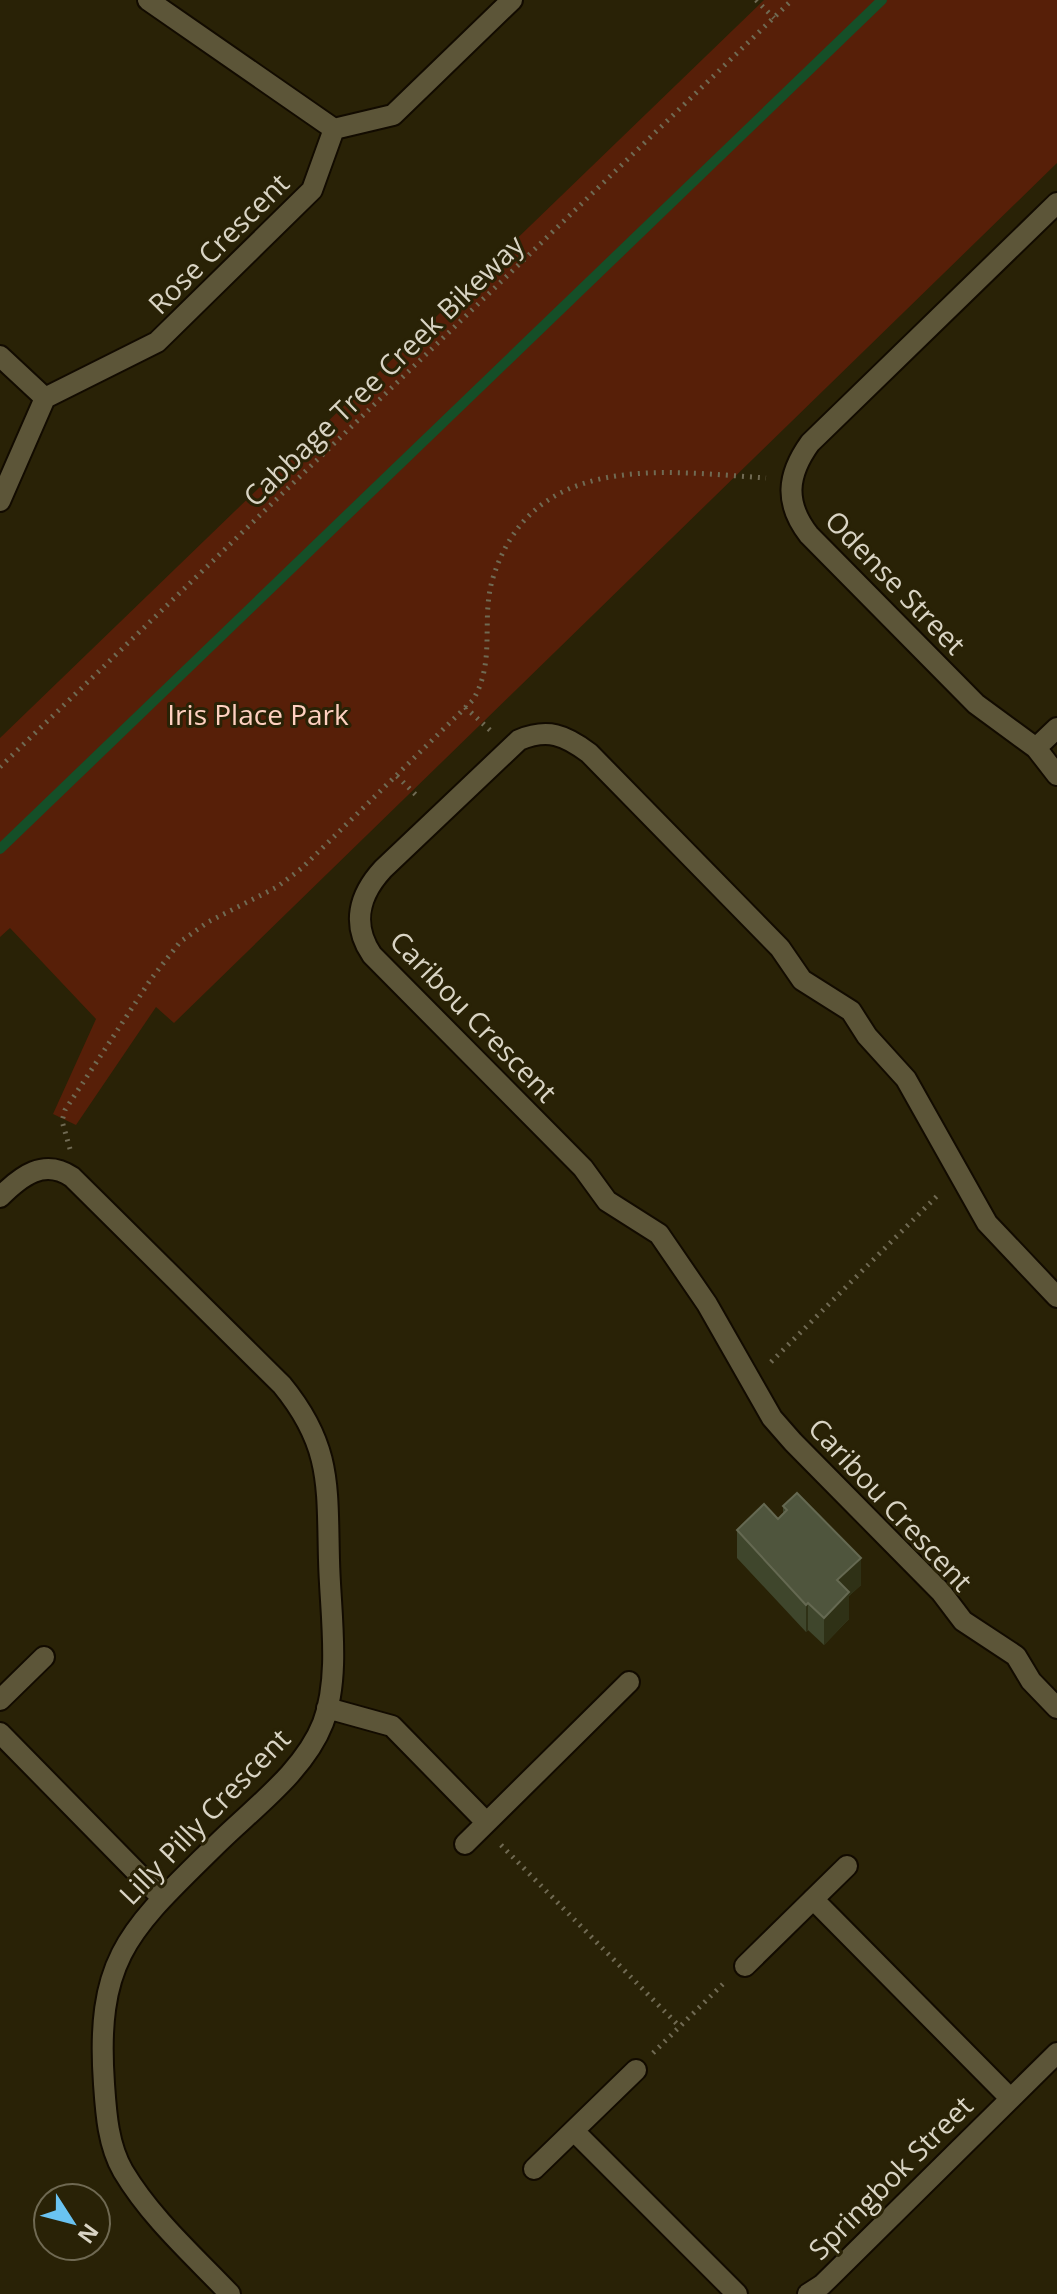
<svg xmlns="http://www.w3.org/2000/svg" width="1057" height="2294" font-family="'Open Sans',sans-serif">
	<rect width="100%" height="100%" fill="#292206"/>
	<path fill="#571f08" d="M764 0H1057V163L174 1023 156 1007 76 1125 53 1114 96 1019 10 928 0 937V738Z"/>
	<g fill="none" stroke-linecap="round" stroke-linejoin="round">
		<path stroke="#154f28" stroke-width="10" d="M0 849 882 0"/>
		<g stroke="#120b00" stroke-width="24">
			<path id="minor" d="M148 0 334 129
				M1057 203 810 443C787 475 784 503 809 535L976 704 1036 748 1057 775
				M0 356 45 398 157 342 312 190 334 129 393 115 512 0
				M0 501 45 398
				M1036 748 1057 728
				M0 1197C21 1176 44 1158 72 1177L282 1385C332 1446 327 1486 329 1560 330 1611 341 1675 323 1723 304 1772 252 1809 216 1845 131 1929 95 1956 104 2084 106 2113 108 2145 123 2171 151 2218 193 2255 230 2294
				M1057 1297 987 1223 906 1079 867 1036 851 1011 802 980 780 948 589 753C565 735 548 728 519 740L383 869C359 895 351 924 372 955L583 1168 607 1201 659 1234 707 1304 772 1418 793 1442 941 1592 963 1621 1016 1656 1031 1681 1057 1708
				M0 1700 44 1657
				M327 1708 392 1726 485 1821
				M0 1733 162 1898
				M465 1844 629 1682
				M813 1899 1010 2098
				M745 1966 847 1866
				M574 2131 737 2294
				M534 2169 636 2070
				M808 2294 822 2285 1057 2053"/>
		</g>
		<path stroke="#706a53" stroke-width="5" stroke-dasharray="2 6" stroke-linecap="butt" d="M756 0 774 18
			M465 707 492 732
			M0 767 792 0
			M397 776 419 798
			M70 1149 62 1121 65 1110 151 979 180 942 208 922 277 887 302 868 473 700C496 661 481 622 492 581 530 451 661 471 766 478
			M771 1362 939 1194
			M501 1845 680 2027
			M653 2053 726 1981"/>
		<use href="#minor" stroke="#5c5538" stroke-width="20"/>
	</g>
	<path fill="#3f462c" d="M783 1506 861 1585 849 1596V1619L824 1645 808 1630 806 1632 737 1558V1530L778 1519 783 1513Z"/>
	<path fill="#2f3116" d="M861 1558V1585L849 1596V1619L824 1645V1618L837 1580Z
		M808 1603V1630L806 1632V1605Z"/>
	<path fill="#4f553d" stroke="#656952" stroke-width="2" d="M797 1493 861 1558 837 1580 849 1592 824 1618 808 1603 806 1605 737 1530 764 1504 778 1519 787 1510 783 1506Z"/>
	<g text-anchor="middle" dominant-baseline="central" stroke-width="6" stroke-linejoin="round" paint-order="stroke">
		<g font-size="28" fill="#d9d4c4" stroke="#292206">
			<text transform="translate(218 243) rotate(-45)">Rose Crescent</text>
			<text transform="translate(383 370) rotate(-44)">Cabbage Tree Creek Bikeway</text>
			<text transform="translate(896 582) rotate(46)">Odense Street</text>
			<text transform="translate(474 1016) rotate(46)">Caribou Crescent</text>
			<text transform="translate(891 1504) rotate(47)">Caribou Crescent</text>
			<text transform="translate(204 1816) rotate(-46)">Lilly Pilly Crescent</text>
			<text transform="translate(890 2177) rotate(-45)">Springbok Street</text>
		</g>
		<g font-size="28" fill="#fed0c0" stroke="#292206">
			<text x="258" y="714">Iris Place Park</text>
		</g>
	</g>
	<g transform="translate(72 2222) rotate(126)"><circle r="38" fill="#292206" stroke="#6f6952" stroke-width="2"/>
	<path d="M0-6L14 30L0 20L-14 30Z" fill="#6ac3f1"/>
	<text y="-12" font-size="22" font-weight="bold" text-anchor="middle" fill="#d9d4c4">N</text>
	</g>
</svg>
